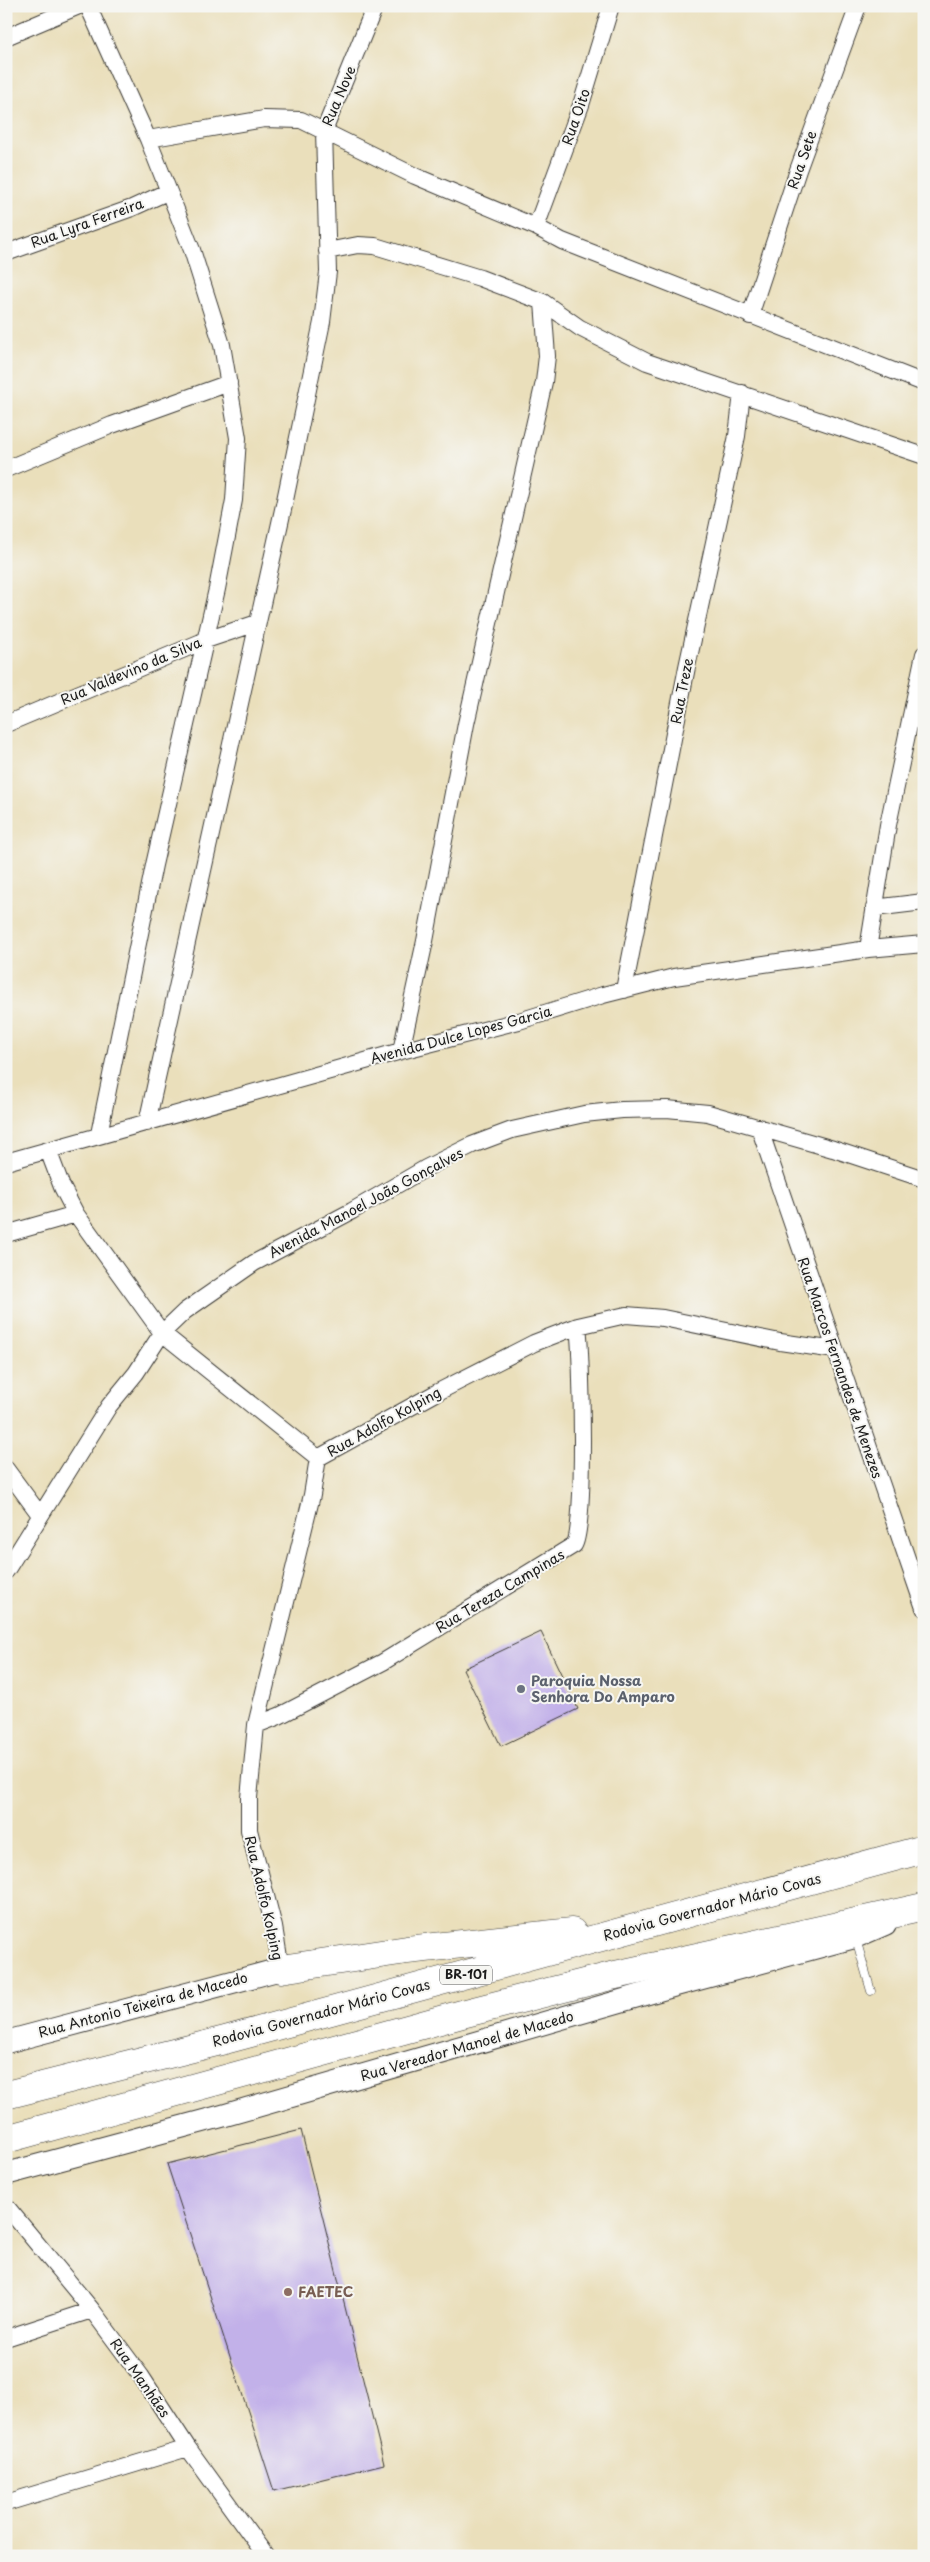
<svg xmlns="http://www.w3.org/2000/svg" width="930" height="2562" font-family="'Playpen Sans',sans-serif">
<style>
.building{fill:#c2b1e9}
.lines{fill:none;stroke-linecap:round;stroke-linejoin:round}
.lane-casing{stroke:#3b3934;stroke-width:9}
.street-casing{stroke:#3b3934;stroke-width:18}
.secondary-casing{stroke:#3b3934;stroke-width:24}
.highway-casing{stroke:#3b3934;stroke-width:29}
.lane{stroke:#fff;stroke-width:8}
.street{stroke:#fff;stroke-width:16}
.secondary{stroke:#fff;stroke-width:22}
.highway{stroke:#fff;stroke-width:28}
.worship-dot{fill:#6b7280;stroke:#f6f6f2;stroke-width:2}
.education-dot{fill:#8d6e63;stroke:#f6f6f2;stroke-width:2}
.labels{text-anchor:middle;stroke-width:4;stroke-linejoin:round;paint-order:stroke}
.shield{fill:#f6f6f2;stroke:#5d5d5c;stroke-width:1}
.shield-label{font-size:12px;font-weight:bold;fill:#1c1c1c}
.street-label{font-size:14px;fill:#1c1c1c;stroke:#f6f6f2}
.worship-label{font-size:14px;font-weight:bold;fill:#5b616d;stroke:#f6f6f2;text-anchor:start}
.education-label{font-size:14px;font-weight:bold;fill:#785e54;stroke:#f6f6f2;text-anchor:start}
</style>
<rect width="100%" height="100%" fill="#f6f6f2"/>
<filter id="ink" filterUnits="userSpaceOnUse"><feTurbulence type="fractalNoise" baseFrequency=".02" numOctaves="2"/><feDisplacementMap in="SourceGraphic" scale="10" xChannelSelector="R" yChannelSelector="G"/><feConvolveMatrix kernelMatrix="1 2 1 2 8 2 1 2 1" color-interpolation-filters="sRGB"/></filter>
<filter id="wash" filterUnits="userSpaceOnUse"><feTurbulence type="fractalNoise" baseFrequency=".0096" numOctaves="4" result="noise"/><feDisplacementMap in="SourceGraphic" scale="20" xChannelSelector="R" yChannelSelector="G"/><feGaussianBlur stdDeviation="1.12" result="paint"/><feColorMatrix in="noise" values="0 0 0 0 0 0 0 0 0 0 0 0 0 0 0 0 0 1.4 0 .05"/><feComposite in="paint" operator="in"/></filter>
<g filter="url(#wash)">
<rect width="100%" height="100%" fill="#eadfbb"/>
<g id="blocks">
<!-- building -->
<path class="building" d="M541 1632 578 1709 501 1746 463 1669Z
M301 2130 384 2464 274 2491 167 2164Z"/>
</g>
</g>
<g filter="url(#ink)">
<use href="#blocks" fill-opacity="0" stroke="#3b3934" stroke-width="1"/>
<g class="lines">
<defs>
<path id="lane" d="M856 1939 871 1991"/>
<path id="street" d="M88 6 148 139 192 250 222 345 238 438 234 500 217 589 154 865 99 1134
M6 37 79 6
M148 139 264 119 301 120 415 176 536 227 562 241 924 383
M536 227 581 105 611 6
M327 251 358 245 375 246 480 278 543 302 580 328 647 362 924 456
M6 253 132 208 167 192
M750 316 798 170 858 6
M6 469 112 425 229 383
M6 724 206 640 257 623
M874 908 924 902
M868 949 888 825 924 654
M624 990 687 667 737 436 742 393
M401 1051 425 941 466 724 544 382 547 356 543 302
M147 1123 284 505 322 322 328 272 324 131 375 6
M759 1127 924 1608
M48 1150 62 1187 76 1214 162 1333 318 1458
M6 1162 401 1051 519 1021 603 995 674 977 868 949 924 944
M6 1234 76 1214
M318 1458 436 1393 534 1343 578 1326 626 1315 663 1318 780 1342 835 1350
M6 1469 40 1515
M6 1571 109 1406 136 1373 162 1333 185 1311 254 1263 352 1211 426 1168 472 1145 512 1130 584 1114 622 1110 667 1109 708 1113 833 1149 924 1179
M256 1725 279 1716 383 1662 574 1545C586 1528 582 1356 578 1326
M281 1969 274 1927 249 1830V1798L256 1725 312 1495 318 1458
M6 2206 92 2310 141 2376 188 2448 266 2556
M6 2338 92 2310
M6 2503 188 2448"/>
<path id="secondary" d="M6 2042 281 1969
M6 2174 222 2116 676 1985 855 1937 885 1924"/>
<path id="highway" d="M281 1969 407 1950 572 1932
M6 2095 225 2040 924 1849
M6 2139 462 2014 611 1976 924 1907"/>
</defs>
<!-- lane casing -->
<use href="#lane" class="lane-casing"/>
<!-- street casing -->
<use href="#street" class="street-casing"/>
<!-- secondary casing -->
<use href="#secondary" class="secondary-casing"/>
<!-- highway casing -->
<use href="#highway" class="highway-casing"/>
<!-- lane -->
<use href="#lane" class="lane"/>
<!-- street -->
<use href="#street" class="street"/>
<!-- secondary -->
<use href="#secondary" class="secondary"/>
<!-- highway -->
<use href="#highway" class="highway"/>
</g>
</g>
<!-- markers -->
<circle class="worship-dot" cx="521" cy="1689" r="5"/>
<circle class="education-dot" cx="288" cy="2292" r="5"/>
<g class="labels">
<!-- shield labels -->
<rect class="shield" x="440" y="1965.5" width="52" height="19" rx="4"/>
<g class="shield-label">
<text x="466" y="1979">BR-101</text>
</g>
<!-- street labels -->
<g class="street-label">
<text transform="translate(339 96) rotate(-67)" y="5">Rua Nove</text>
<text transform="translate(576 117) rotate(-71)" y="5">Rua Oito</text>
<text transform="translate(802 160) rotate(-71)" y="5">Rua Sete</text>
<text transform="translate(87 223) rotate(-20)" y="5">Rua Lyra Ferreira</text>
<text transform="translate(131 671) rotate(-23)" y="5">Rua Valdevino da Silva</text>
<text transform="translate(682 691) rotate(-79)" y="5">Rua Treze</text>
<text transform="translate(461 1035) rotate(-15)" y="5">Avenida Dulce Lopes Garcia</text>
<text transform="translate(366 1203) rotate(-28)" y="5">Avenida Manoel João Gonçalves</text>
<text transform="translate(840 1368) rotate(71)" y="5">Rua Marcos Fernandes de Menezes</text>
<text transform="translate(384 1422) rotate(-29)" y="5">Rua Adolfo Kolping</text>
<text transform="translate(500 1591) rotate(-31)" y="5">Rua Tereza Campinas</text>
<text transform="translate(264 1898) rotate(77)" y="5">Rua Adolfo Kolping</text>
<text transform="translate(712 1907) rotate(-15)" y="5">Rodovia Governador Mário Covas</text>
<text transform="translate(143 2005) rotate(-15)" y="5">Rua Antonio Teixeira de Macedo</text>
<text transform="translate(321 2013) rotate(-15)" y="5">Rodovia Governador Mário Covas</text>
<text transform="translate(467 2046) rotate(-16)" y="5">Rua Vereador Manoel de Macedo</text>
<text transform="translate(140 2378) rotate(55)" y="5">Rua Manhães</text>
</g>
<!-- worship labels -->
<g class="worship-label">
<text x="531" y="1686">Paroquia Nossa<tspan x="531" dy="16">Senhora Do Amparo</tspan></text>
</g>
<!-- education labels -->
<g class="education-label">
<text x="298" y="2297">FAETEC</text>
</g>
</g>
<!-- margin -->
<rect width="930" height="2562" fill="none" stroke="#f6f6f2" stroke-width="25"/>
</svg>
